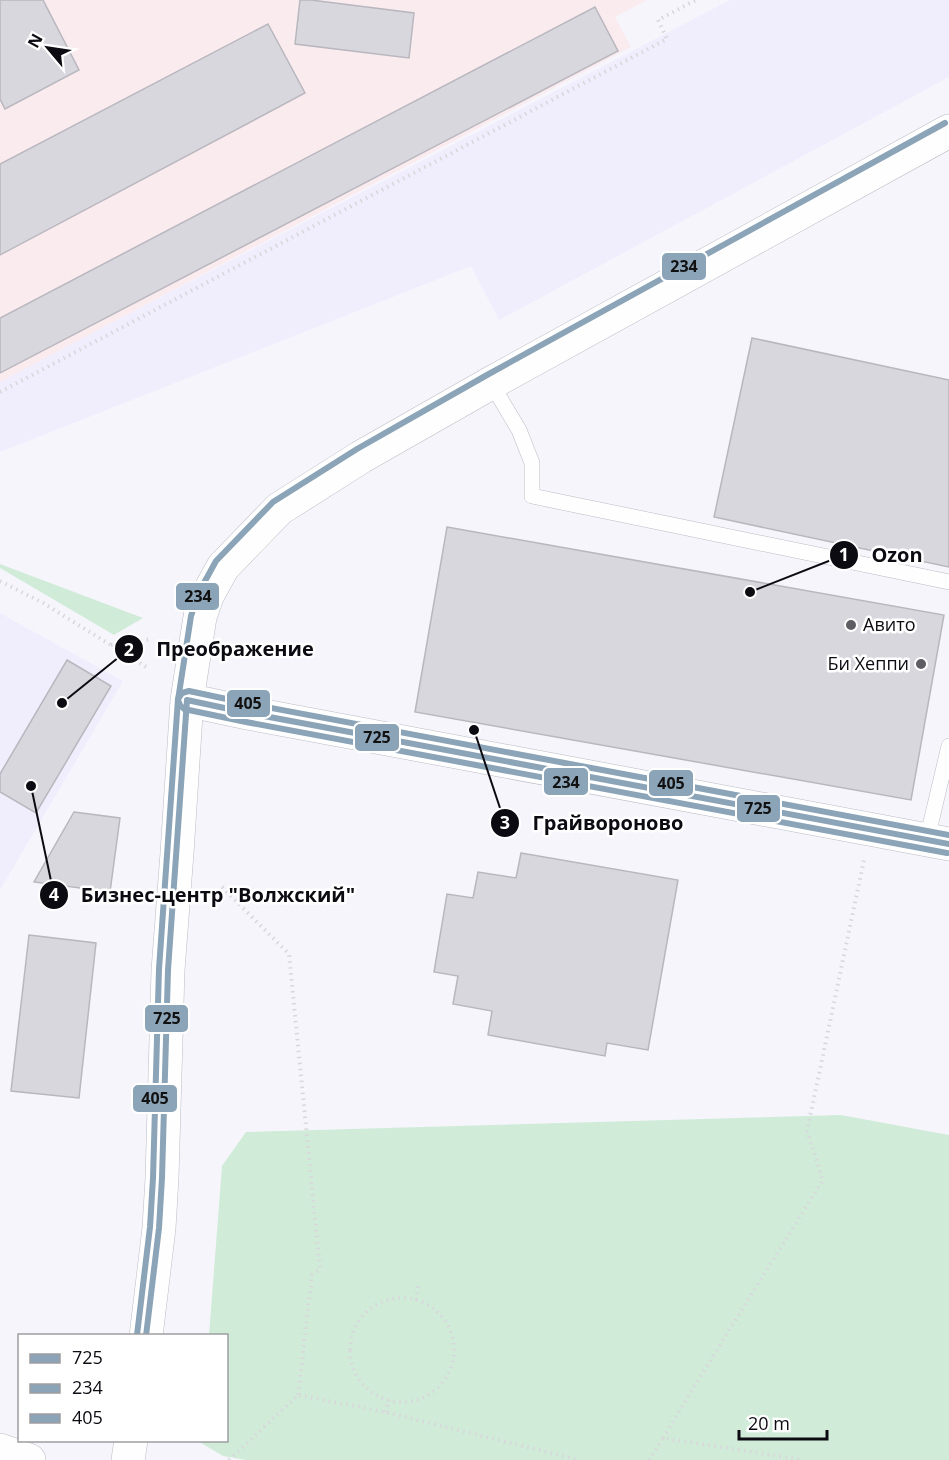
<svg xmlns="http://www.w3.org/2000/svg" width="949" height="1460" font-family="'Open Sans',sans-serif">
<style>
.built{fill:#f0edfd}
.industrial{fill:#faebef}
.green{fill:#d0ecd9}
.building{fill:#d9d7de;stroke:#b9b7be;stroke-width:1.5}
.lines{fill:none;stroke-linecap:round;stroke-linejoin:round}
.service-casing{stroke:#bdbbc3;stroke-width:16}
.tertiary-casing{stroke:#bdbbc3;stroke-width:34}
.secondary-casing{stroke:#bdbbc3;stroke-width:34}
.path{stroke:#d8d7da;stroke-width:4;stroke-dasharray:1.5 4.5;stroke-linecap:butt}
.service{stroke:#fefeff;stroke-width:15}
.tertiary{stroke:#fefeff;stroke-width:33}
.secondary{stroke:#fefeff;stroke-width:33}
.bus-1-casing{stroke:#fff;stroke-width:10}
.bus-2-casing{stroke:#fff;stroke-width:10}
.bus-3-casing{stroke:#fff;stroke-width:10}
.bus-1{stroke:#8ca4b8;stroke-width:6}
.bus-2{stroke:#8ca4b8;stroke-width:6}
.bus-3{stroke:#8ca4b8;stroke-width:6}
.poi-dot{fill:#5f5d64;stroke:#fff;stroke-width:2}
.labels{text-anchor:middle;stroke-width:5;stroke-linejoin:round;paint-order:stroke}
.poi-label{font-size:18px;fill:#0d0b12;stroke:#fff;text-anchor:start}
.leader{fill:none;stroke:#0d0b12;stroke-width:2}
.callout-dot{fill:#0d0b12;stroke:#fff;stroke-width:2}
.mark-label{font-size:18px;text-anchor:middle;font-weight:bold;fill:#fff}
.callout-label{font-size:20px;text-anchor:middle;font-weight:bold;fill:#0d0b12;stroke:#fff;stroke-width:5;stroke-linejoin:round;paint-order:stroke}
.line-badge{stroke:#fff;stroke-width:2}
.pale-badge-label{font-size:16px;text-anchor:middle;font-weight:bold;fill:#111}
</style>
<rect width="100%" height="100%" fill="#f6f5fc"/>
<!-- built -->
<path class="built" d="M730 0H949V77L499 320 471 266 0 452V381Z
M0 613 123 681 0 890Z"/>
<!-- industrial -->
<path class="industrial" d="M0 0H647L615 17 631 47 0 382Z"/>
<!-- green -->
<path class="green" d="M0 564 143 618 114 635 0 568Z
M841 1115 949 1135V1460H246L223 1456 201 1443V1441L226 1440V1336L209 1335 222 1166 246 1132Z"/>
<!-- building -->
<path class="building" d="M0 0H43L79 70 5 109 0 99Z
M300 0H311L414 13 409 58 295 44Z
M595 7 618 51 0 373V318Z
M268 24 305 93 0 255V164Z
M752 338 949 380V567L714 517Z
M447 527 944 615 911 800 415 712Z
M67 660 111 686 36 813 0 792V774Z
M74 812 120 818 110 892 34 882Z
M521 853 678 880 648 1050 607 1043 605 1056 488 1035 492 1011 453 1004 458 976 434 972 447 894 473 898 478 872 516 878Z
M29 935 96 943 79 1098 11 1091Z"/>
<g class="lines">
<defs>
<path id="service" d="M491 383 519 430 532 463V496L949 582
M927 839 949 746"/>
<path id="tertiary" d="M187 700 248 713 949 844
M146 1336 159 1228 162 1178 168 970 177 853 187 700 200 617 207 596 223 567 279 509 361 457 491 383 949 131
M128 1460 131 1440"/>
<path id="secondary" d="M0 1450 29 1460"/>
</defs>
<!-- service casing -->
<use href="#service" class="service-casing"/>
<!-- tertiary casing -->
<use href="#tertiary" class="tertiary-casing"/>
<!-- secondary casing -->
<use href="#secondary" class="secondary-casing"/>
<!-- path -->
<path class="path" d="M0 392 667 39 658 20 696 0
M0 581 43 603 148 668
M111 645 152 639
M222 887 289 954 320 1269 312 1275 298 1395
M350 1350a52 52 0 1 1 104 0a52 52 0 1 1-104 0Z
M416 1300 418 1286
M385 1412 389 1400
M663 1438 726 1335 823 1180 807 1131 864 860
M229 1460 298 1395 385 1412 579 1460
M649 1460 663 1438 803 1460"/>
<!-- service -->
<use href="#service" class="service"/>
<!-- tertiary -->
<use href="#tertiary" class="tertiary"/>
<!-- secondary -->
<use href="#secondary" class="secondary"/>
<defs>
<path id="bus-1" d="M187 700 248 713 949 844
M146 1336 159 1228 162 1178 168 970 187 700"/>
<path id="bus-2" d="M945 123 487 375 357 449 273 502 216 561 199 592 191 616 178 700 180 705 184 709 246 722 947 853"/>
<path id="bus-3" d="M137 1335 150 1227 153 1178 159 969 178 699 182 693 189 691 250 704 949 835"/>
</defs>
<!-- bus-1 casing -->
<use href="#bus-1" class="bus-1-casing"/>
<!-- bus-2 casing -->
<use href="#bus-2" class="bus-2-casing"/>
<!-- bus-3 casing -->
<use href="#bus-3" class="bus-3-casing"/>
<!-- bus-1 -->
<use href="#bus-1" class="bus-1"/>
<!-- bus-2 -->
<use href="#bus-2" class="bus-2"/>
<!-- bus-3 -->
<use href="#bus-3" class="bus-3"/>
</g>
<!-- markers -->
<g class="poi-dot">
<circle cx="851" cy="625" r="6"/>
<circle cx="921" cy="664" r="6"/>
</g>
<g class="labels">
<!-- poi labels -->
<g class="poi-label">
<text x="863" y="631">Авито</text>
<text x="909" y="670" text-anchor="end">Би Хеппи</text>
</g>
</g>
<!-- callouts -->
<path class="leader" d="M750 592L844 555M62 703L129 649M474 730L505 823M31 786L54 895"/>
<g class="callout-dot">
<circle cx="750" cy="592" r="6"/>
<circle cx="62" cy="703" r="6"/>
<circle cx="474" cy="730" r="6"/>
<circle cx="31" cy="786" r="6"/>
<circle cx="844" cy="555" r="15"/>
<circle cx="129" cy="649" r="15"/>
<circle cx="505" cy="823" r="15"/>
<circle cx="54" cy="895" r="15"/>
</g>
<g class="mark-label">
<text x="844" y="561">1</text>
<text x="129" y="656">2</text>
<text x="505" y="829">3</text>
<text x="54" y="901">4</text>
</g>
<g class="callout-label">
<text x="897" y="562">Ozon</text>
<text x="235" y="656">Преображение</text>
<text x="608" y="830">Грайвороново</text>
<text x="218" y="902">Бизнес-центр "Волжский"</text>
</g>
<g class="line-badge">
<rect x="661" y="252" width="46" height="29" rx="6" fill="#8ca4b8"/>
<rect x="175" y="582" width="45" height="29" rx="6" fill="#8ca4b8"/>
<rect x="226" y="689" width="45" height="29" rx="6" fill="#8ca4b8"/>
<rect x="354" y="723" width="46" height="29" rx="6" fill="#8ca4b8"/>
<rect x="543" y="767" width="46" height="29" rx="6" fill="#8ca4b8"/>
<rect x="648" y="769" width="46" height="28" rx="6" fill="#8ca4b8"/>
<rect x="736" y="794" width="45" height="29" rx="6" fill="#8ca4b8"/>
<rect x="144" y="1004" width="45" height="29" rx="6" fill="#8ca4b8"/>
<rect x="132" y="1084" width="46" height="29" rx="6" fill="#8ca4b8"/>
</g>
<g class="pale-badge-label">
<text x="684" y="272">234</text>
<text x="198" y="602">234</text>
<text x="248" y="709">405</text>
<text x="377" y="743">725</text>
<text x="566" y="788">234</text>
<text x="671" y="789">405</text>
<text x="758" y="814">725</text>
<text x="167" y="1024">725</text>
<text x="155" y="1104">405</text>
</g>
<!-- legend -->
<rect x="18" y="1334" width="210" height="108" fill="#ffffff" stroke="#9e9da0" stroke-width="1.5"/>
<rect x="30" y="1354" width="30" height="9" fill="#8ca4b8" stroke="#9e9da0" stroke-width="1.5"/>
<text x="72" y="1364" font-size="18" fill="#0d0b12">725</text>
<rect x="30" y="1384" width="30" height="9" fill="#8ca4b8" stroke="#9e9da0" stroke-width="1.5"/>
<text x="72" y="1394" font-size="18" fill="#0d0b12">234</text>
<rect x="30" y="1414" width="30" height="9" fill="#8ca4b8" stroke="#9e9da0" stroke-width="1.5"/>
<text x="72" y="1424" font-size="18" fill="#0d0b12">405</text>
<!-- north arrow -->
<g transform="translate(48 48) rotate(299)" stroke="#ffffff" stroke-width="4.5" paint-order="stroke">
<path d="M0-4.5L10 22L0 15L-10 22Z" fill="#0d0b12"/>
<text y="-9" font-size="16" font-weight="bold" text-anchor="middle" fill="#0d0b12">N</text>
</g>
<!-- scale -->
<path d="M739 1430v9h88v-9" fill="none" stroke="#0d0b12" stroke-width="3"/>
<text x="748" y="1430" font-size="18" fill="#0d0b12" stroke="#ffffff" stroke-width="4.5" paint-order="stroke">20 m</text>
</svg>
